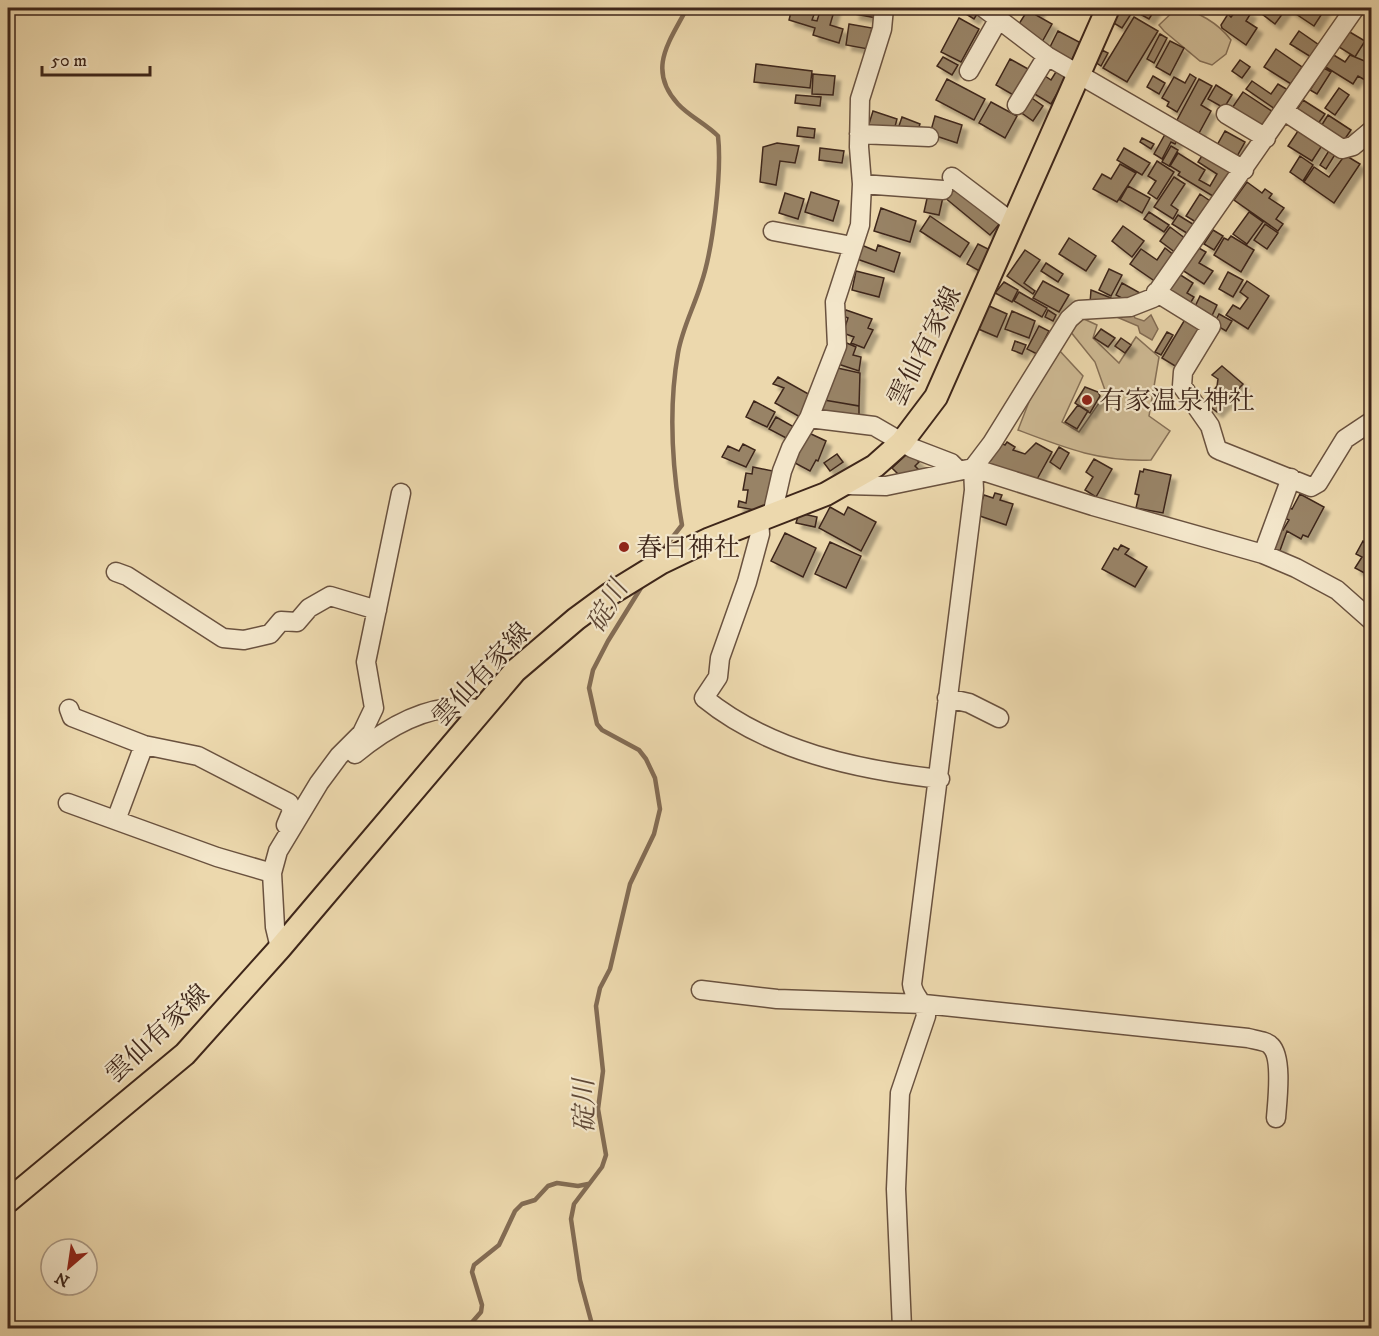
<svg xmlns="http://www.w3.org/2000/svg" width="1379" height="1336" font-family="'IM FELL DW Pica','Noto Serif JP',serif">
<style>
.green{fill:#ceba94;stroke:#867057;stroke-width:1.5}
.water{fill:#b19b7b;stroke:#836c54;stroke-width:1.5}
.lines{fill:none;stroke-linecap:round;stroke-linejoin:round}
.stream{stroke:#836c54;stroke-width:4.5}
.building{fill:#988366;stroke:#3e261a;stroke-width:1.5;filter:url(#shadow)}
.minor-casing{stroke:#6a523f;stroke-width:21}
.major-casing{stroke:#3e261a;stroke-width:26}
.minor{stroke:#f3e6ca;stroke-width:18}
.major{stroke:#ecd8ad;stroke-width:22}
.poi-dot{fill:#8f2418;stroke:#f3e6ca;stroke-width:2}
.labels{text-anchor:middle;stroke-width:4.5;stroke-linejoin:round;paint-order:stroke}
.street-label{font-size:26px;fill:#3e261a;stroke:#f3e6ca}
.poi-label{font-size:26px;fill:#3e261a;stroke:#f3e6ca;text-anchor:start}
.water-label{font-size:27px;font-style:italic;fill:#604937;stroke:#f3e6ca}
</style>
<defs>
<filter id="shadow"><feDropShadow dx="5.5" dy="5.5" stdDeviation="1.5" flood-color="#0004"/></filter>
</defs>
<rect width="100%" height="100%" fill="#ecd8ad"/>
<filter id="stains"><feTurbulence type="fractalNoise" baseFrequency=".00333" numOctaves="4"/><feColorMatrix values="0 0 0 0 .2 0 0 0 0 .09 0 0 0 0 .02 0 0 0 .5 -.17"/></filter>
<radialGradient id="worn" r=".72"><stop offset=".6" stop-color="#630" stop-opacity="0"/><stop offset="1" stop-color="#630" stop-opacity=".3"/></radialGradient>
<!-- green -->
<path class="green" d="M1177 8C1197 10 1219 24 1231 40L1226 54 1212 65 1200 61 1164 31 1159 25Z
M1084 319 1097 325 1093 338 1119 363 1136 337 1159 357 1149 416 1170 431 1151 460C1100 462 1065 448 1018 430L1039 376 1058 349 1083 376 1062 422 1079 432 1106 393 1095 362 1070 331Z"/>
<!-- water -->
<path class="water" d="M1132 313 1135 318 1144 321 1151 315 1158 329 1152 340 1140 333 1138 326 1112 315Z"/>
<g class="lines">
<!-- stream -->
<path class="stream" d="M661 552 682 525C672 468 668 410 678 353 682 329 694 307 701 284 713 250 722 171 718 136 706 124 689 116 678 104 646 69 670 41 687 8
M467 1328 481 1312 482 1305 472 1272 474 1265 499 1245 515 1211 522 1204 535 1200 548 1186 557 1183 578 1186 588 1184
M593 1328 580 1280 571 1219 574 1204 602 1167 606 1155 598 1109 603 1071 596 1006 600 988 610 969 630 884 654 834 660 809 655 778 646 759 639 750 602 730 597 724 589 688 593 670 608 641 644 583"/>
</g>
<!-- building -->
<path class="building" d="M792 8 815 12 812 20 817 21 821 8H835L830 25 843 29 839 43 813 35 815 28 789 20Z
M855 8H878L877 18 854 14Z
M971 8 979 11 974 19 966 14Z
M1029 8 1040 9 1036 15 1052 24 1042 42 1017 27Z
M1121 8 1131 14 1122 28 1112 22Z
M1129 8H1156L1149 19Z
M1238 8H1243L1251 13 1246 21 1257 28 1246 45 1222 28 1221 25 1228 14 1231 17Z
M1266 8H1284L1286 9 1275 24 1262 14Z
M1287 8H1323L1325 9 1314 26Z
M1134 17 1158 31 1127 82 1103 68Z
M959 18 979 29 961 62 941 52Z
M849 24 872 28 868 49 846 45Z
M1058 31 1081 43 1071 61 1049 49Z
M1299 31 1319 45 1311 57 1290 44Z
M1348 31 1365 41 1355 57 1339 47Z
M1160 34 1167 38 1154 63 1147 59Z
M1170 41 1184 48 1170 75 1156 67Z
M1276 49 1302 67 1291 84 1264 67Z
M1102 50 1108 53 1101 66 1095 62Z
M1332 54 1345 62 1350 55 1372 64V84L1358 76 1353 84 1324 66Z
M943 57 958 65 952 75 937 66Z
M1010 59 1030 70 1015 96 996 85Z
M1240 60 1250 67 1242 78 1232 71Z
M756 64 812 71 810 88 754 82Z
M1059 67 1069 73 1051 104 1028 90 1039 72 1051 80Z
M1324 68 1331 72 1317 94 1310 90Z
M813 74 835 76 833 95 812 94Z
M1190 74 1196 78 1177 112 1167 106 1169 102 1162 98 1174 77 1185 83Z
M1153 76 1165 83 1159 94 1147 87Z
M947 79 985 99 974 120 936 100Z
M1199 79 1212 86 1201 105 1211 111 1198 135 1176 122Z
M1252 81 1271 94 1278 84 1288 90 1275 109 1246 89Z
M1216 85 1232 95 1224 108 1208 99Z
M1339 88 1349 95 1335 115 1325 108Z
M1243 92 1273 112 1260 131 1230 111Z
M1026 94 1043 106 1033 121 1016 109Z
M796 95 821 97 820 106 795 103Z
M1303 100 1325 114 1315 128 1294 114Z
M991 102 1017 116 1005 138 979 123Z
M873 111 897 119 893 134 868 127Z
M1328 115 1351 130 1340 146 1318 131Z
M935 116 962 125 957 143 930 134Z
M902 117 920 124 916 136 898 129Z
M798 127 815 129 814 138 797 136Z
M1300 128 1323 144 1312 161 1288 146Z
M1168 129 1180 136 1175 144 1171 142 1162 159 1154 154Z
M1225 131 1245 142 1236 158 1216 147Z
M1142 138 1154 144 1151 149 1140 142Z
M777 143 799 146 795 163 780 161 776 185 760 182 763 147Z
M1171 146 1178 150 1169 166 1162 162Z
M820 148 844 151 842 163 819 160Z
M1124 148 1150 163 1142 175 1117 160Z
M1330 149 1336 153 1326 169 1320 165Z
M1205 151 1234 168 1216 198 1178 175 1180 172 1170 166 1178 153 1205 170 1199 180 1210 186 1217 174 1198 162Z
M1345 155 1360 164 1334 203 1304 182 1314 167 1329 177Z
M1300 156 1313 165 1303 181 1290 172Z
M1157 161 1174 172 1157 199 1148 193 1156 181 1148 176Z
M1120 164 1136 173 1117 202 1093 189 1102 174 1111 179Z
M1174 177 1185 184 1171 205 1178 210 1173 219 1154 207Z
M1247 182 1262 193 1265 189 1272 194 1269 198 1284 208 1276 219 1283 224 1278 231 1234 200Z
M956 184 1001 222 990 235 944 197Z
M1128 186 1150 198 1142 213 1120 200Z
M811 192 839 201 833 221 805 212Z
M785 193 804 199 798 219 779 213Z
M928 194 943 197 939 215 924 212Z
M1200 194 1213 203 1199 224 1186 216Z
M881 208 916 221 910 242 874 231Z
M1149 212 1169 225 1164 232 1144 219Z
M1249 212 1263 222 1247 244 1233 234Z
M1178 215 1196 226 1190 235 1172 224Z
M930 216 969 243 960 257 920 231Z
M1265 224 1278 233 1267 249 1254 240Z
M1123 226 1144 241 1132 257 1112 241Z
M1170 227 1186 239 1176 253 1160 241Z
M1213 230 1223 236 1214 250 1204 244Z
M1231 236 1254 250 1241 272 1214 255 1224 238 1228 240Z
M1069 238 1096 256 1086 271 1059 254Z
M859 244 876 251 878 245 900 253 894 272 854 258Z
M978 244 994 252 983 273 967 264Z
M1197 247 1206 252 1199 263 1213 271 1204 284 1182 270Z
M1165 248 1175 256 1156 282 1130 264 1141 249 1157 260Z
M1025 250 1040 260 1024 283 1035 291 1033 294 1007 276Z
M1046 263 1063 274 1058 282 1041 271Z
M1109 269 1122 275 1111 296 1099 290Z
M856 271 884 278 879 297 852 290Z
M1228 272 1243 280 1233 297 1219 289Z
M1179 274 1193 283 1187 293 1194 297 1188 307 1167 295Z
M1043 281 1069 295 1059 312 1033 298Z
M1247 281 1269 296 1248 329 1226 315 1233 305 1240 309 1248 298 1240 292Z
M1004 282 1018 290 1012 302 995 293Z
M1122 283 1140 293 1133 304 1116 295Z
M1091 290 1111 298 1109 306 1090 303Z
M1019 292 1047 308 1042 317 1014 301Z
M1200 296 1217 305 1210 320 1193 311Z
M987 305 1007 314 997 337 976 328Z
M846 310 872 319 868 328 873 330 864 348 851 343 854 337 843 333 848 318 843 316Z
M1048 310 1056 315 1053 321 1045 317Z
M1012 311 1035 321 1029 338 1005 329Z
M1219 314 1232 321 1226 331 1214 324Z
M1187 316 1205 327 1180 369 1162 358Z
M1039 326 1049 331 1037 354 1027 349Z
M1101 329 1115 338 1108 347 1094 338Z
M1167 332 1173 335 1161 355 1155 352Z
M1121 338 1131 345 1125 353 1115 346Z
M842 341 856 347 853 355 861 357 859 371 835 363Z
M1015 341 1026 345 1022 354 1012 350Z
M1222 366 1243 384 1217 412 1204 402 1217 386 1218 379 1212 375Z
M833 367 860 373 859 406 824 400Z
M778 377 812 396 800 417 775 403 784 388 773 384Z
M1085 387 1098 392 1100 396 1090 413 1075 403Z
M824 400 859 406V424L819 416Z
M754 401 775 412 767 427 746 417Z
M1078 405 1088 411 1077 429 1065 422Z
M776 417 794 427 788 439 769 429Z
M809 433 826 441 818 461 816 460 810 471 793 462Z
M1007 442 1015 447 1013 450 1025 454 1036 443 1052 452 1036 481 1025 475 1023 477 1010 470 1009 472 985 464 988 459 991 460 1001 443 1005 445Z
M743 444 755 450 746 467 722 457 728 446 739 451Z
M1059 447 1069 453 1060 469 1050 462Z
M909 452 919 462 915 466 918 469 911 476 901 477 892 468Z
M837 454 843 462 830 471 824 463Z
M1094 459 1112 469 1096 497 1085 490 1093 477 1086 472Z
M753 467 773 471 766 512 738 507 739 501 746 503 748 490H743L746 473 752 474Z
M1144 469 1171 475 1163 513 1136 508 1139 495 1135 494 1140 471 1143 472Z
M995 493 1002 495 1000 500 1013 504 1006 525 977 515 984 495 993 498Z
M1300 494 1324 507 1308 537 1303 535 1301 539 1287 531 1278 556 1268 552 1277 527 1283 530 1289 520 1283 517 1288 507 1292 509Z
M830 507 844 515 848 507 876 522 861 551 819 528Z
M799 513 817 517 815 527 796 523Z
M785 533 816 548 803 577 771 561Z
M1363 541 1372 546V577L1355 568 1362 557 1356 554Z
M830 542 861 556 846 588 815 574Z
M1121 545 1129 549 1125 554 1147 567 1135 587 1102 569 1114 548 1118 550Z"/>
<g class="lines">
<defs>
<path id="minor" d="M984 8 1047 56 1244 170
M969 71 998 20
M1017 105 1047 56
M1284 111 1342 149 1353 146 1372 130
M1226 114 1266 138
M859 134 929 137
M952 177 1014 224
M862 184 943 190
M773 231 852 246
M1156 292 1211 326 1183 372 1182 386 1210 426 1217 449 1221 451 1311 487 1318 483 1345 439 1372 421
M809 418 874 426 912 448 951 463 959 471
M846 485 886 486 973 468 1093 506 1263 554 1296 568 1337 590 1372 621
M772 515 782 471 791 448 809 418 837 346 835 302 860 225 862 184 859 147 860 99 882 29 884 8
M759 519 760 534 747 582 720 658 718 677 704 698C769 751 858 770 940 779
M1263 554 1291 478
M116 572 127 576 223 638 244 640 270 634 281 621 297 622 309 608 330 596 377 610
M947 698 969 703 999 718
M69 709 72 717 144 745 198 756 289 803 292 811 286 825
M355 754C390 725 435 699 482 710
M68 803 217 857 272 873
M116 820 144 745
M280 948 275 927 272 873 278 851 319 783 339 756 362 733 374 708 366 662 401 493
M701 990 777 999 924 1004 1248 1038C1255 1040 1267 1041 1271 1046 1283 1058 1277 1103 1276 1118
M902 1328 896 1189 900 1093 926 1016C925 1002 913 997 912 984L974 490 973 468 992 443 1069 319 1079 310 1130 307 1153 298 1355 8"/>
<path id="major" d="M8 1201 185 1054 280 948 515 671 576 619 610 594 662 562 710 539 826 494 875 466 902 442 936 397 1108 8"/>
</defs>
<!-- minor casing -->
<use href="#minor" class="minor-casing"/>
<!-- major casing -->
<use href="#major" class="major-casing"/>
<!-- minor -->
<use href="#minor" class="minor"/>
<!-- major -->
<use href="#major" class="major"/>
</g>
<!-- markers -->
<g class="poi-dot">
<circle cx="1087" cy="400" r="6"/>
<circle cx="624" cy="547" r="6"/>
</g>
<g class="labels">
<!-- street labels -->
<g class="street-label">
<text transform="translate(924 346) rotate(-63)" y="9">雲仙有家線</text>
<text transform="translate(481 674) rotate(-47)" y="9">雲仙有家線</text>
<text transform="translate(157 1033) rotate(-43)" y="9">雲仙有家線</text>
</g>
<!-- poi labels -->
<g class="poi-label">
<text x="1099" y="409">有家温泉神社</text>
<text x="636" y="556">春日神社</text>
</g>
<!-- water labels -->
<g class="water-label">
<text transform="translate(607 606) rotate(-60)" y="9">碇川</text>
<text transform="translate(584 1106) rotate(-91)" y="9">碇川</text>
</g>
</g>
<!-- margin -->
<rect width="1379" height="1336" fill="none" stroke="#ecd8ad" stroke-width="30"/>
<rect x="9" y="9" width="1361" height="1318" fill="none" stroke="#3e261a" stroke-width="3"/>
<rect x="15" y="15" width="1349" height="1306" fill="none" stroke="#3e261a" stroke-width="1.5"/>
<!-- north arrow -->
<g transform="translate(69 1267) rotate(209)"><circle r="28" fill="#f3e6ca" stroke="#ab9984" stroke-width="1.5"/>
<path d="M0-4.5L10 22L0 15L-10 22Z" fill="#8f2418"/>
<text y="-9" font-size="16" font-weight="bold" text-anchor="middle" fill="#3e261a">N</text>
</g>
<!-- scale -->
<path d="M42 66v9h108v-9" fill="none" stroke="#3e261a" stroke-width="3"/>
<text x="51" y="66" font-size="18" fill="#3e261a" stroke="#f3e6ca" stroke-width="4.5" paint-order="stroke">50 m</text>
<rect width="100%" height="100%" filter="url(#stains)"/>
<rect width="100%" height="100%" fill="url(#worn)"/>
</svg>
